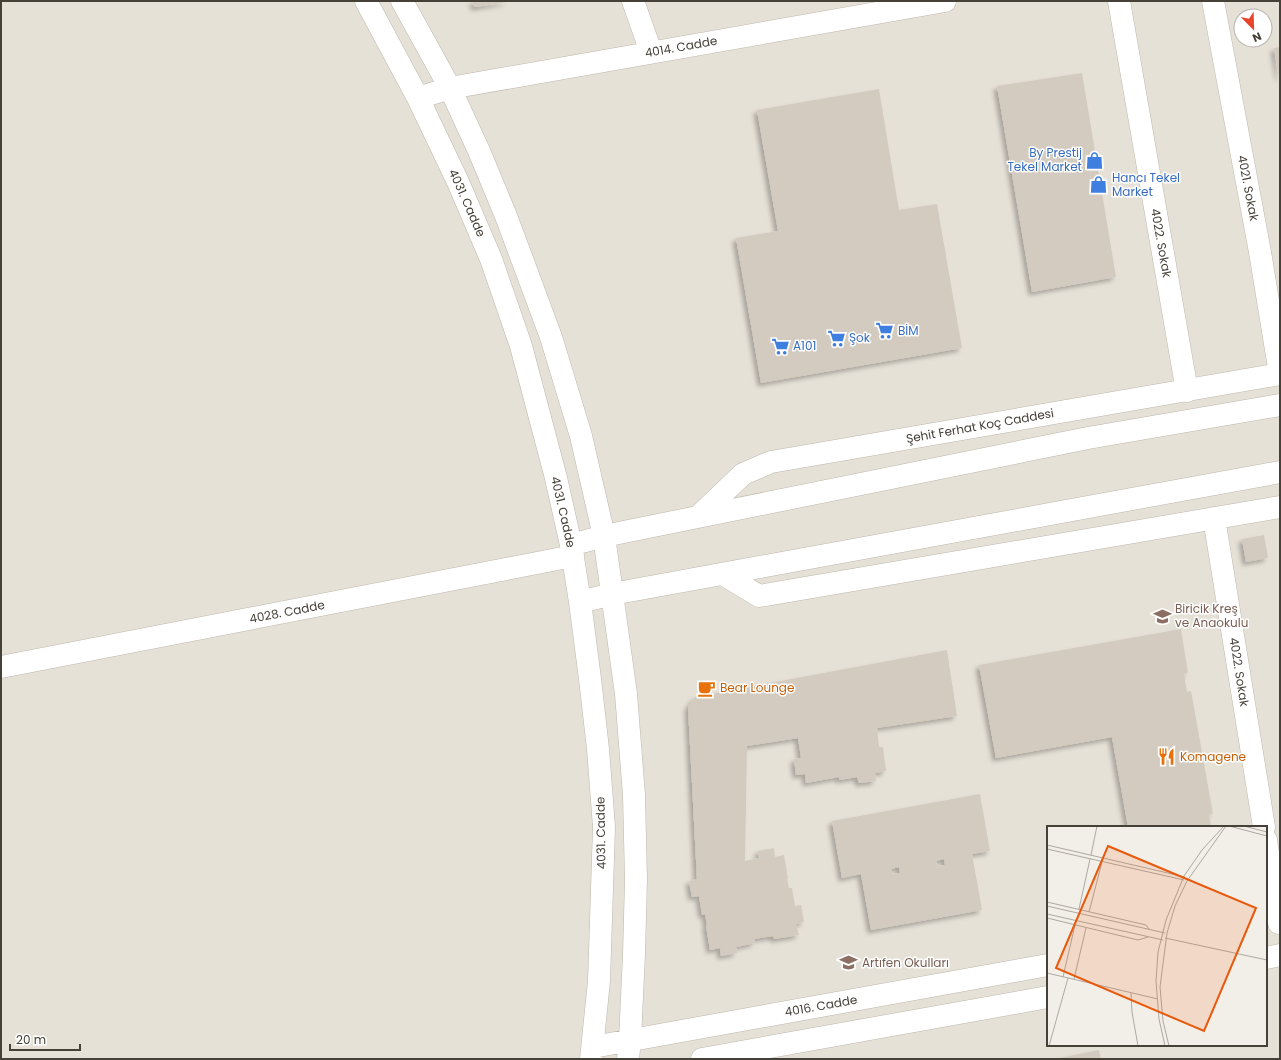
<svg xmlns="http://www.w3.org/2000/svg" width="1281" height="1060" font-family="Poppins,sans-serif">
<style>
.residential{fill:#e6e1d7;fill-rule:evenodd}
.building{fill:#d3cbbf;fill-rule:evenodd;filter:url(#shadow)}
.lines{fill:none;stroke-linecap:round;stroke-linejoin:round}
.minor-casing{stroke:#bdb7ac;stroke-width:23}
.minor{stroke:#fff;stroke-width:22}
.labels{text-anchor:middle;stroke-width:3;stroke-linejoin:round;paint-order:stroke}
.street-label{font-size:12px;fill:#454038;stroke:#fff}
.shop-label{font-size:12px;fill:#366cbe;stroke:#fff;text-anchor:start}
.education-label{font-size:12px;fill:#785e54;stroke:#fff;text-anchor:start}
.food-label{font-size:12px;fill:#c56008;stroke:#fff;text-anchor:start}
.inset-road{fill:none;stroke:#ada9a2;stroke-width:1}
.view{fill:#e8590c;fill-opacity:0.15;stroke:#e8590c;stroke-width:2}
.inset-edge{fill:none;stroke:#454038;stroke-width:2}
</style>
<defs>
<filter id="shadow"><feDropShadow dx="-3.5" dy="3.5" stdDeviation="2" flood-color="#0004"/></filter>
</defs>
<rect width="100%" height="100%" fill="#f2efe8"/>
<!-- residential -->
<path class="residential" d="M1 1H1280V1059H1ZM1241 16H1265V40H1241ZM1048 827H1266V1045H1048Z"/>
<!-- building -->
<path class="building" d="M472 1H507V2L475 7Z
M1280 47V78H1279L1274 48Z
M1082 73 1116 277 1032 292 997 86Z
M879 89 899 210 937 204 962 348 761 383 736 238 778 231 757 110Z
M1264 535 1268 558 1246 562 1242 539Z
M1181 629 1188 673 1184 674 1187 692 1191 691 1213 814 1209 815 1211 827H1128L1112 737 996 758 979 665Z
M947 650 957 716 877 728 879 747H883L886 771 875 773 876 781 859 783 857 777 839 780V777L806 783 805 774 796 775 794 759 801 758 798 738 747 746 745 861 759 858 758 851 774 848 775 857 784 855 788 879H787L789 888H792L795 906 801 905 804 922 796 924 799 935 774 939 773 936 754 939 755 943 736 947 737 953 721 956 720 948 710 950 706 926 707 925 705 914 702 915 699 896 692 897 689 881 697 879 688 707 695 697Z
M980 794 990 851 972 854 982 910 871 930 861 874 842 878 832 821ZM944 859 945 865 938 866 936 861ZM899 867 900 873 892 874 891 869Z
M1099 1050 1101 1059H1060V1058Z"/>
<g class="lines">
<defs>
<path id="minor" d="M366 1 418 98 458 182 491 259 521 346 556 478 571 545 580 602 590 679 598 749 604 827 599 981 591 1059
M402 1 450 88 479 151 506 216 551 337 581 436 604 536 626 694 634 795 636 880 634 954 630 1040 628 1059
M633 1 651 52
M1119 1 1187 391
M1213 1 1260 252 1280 374
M418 98 450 88 945 1
M698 517 743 474 771 462 1280 374
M1214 518 1264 827
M571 545 604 536 1088 438 1280 405
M723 574 759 596 1280 507
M580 602 612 594 1280 472
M1 667 573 556
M1266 840 1279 923
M1266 958 1280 955
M593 1047 1048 965
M702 1059 1048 997"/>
</defs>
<!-- minor casing -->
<use href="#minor" class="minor-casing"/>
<!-- minor -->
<use href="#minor" class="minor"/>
</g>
<!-- icons -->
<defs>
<symbol id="shop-bare" viewBox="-9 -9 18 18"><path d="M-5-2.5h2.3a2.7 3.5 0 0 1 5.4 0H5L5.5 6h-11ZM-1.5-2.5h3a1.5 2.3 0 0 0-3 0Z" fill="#3f7fe0" stroke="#fff" stroke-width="2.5" paint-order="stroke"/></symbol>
<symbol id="supermarket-bare" viewBox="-9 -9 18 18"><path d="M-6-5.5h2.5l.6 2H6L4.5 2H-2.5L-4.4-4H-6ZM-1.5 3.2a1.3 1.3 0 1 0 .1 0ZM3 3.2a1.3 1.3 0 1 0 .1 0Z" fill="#3f7fe0" stroke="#fff" stroke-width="2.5" paint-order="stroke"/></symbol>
<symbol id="school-bare" viewBox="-9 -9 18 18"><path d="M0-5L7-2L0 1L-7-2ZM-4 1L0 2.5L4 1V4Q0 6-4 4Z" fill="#8d6e63" stroke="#fff" stroke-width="2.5" paint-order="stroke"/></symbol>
<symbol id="cafe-bare" viewBox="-9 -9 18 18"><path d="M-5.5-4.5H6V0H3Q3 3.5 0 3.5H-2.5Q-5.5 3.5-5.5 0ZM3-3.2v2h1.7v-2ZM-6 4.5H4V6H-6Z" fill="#e8710a" stroke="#fff" stroke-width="2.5" paint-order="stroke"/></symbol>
<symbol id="restaurant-bare" viewBox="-9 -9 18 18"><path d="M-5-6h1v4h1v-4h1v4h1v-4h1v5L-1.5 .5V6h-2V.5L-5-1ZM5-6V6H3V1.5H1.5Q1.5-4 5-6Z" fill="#e8710a" stroke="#fff" stroke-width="2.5" paint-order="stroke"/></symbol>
</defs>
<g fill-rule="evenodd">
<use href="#shop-bare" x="1082" y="148" width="25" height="25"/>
<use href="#shop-bare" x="1086" y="172" width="25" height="25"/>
<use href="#supermarket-bare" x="872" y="318" width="25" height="25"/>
<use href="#supermarket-bare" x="824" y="326" width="25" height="25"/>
<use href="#supermarket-bare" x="768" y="334" width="25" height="25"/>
<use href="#school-bare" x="1150" y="604" width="25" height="25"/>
<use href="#cafe-bare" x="694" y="676" width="25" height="25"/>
<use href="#restaurant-bare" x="1154" y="744" width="25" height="25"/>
<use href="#school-bare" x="836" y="950" width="25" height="25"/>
</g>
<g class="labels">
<!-- street labels -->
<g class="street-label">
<text transform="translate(681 47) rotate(-10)" y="4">4014. Cadde</text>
<text transform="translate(1248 188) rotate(79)" y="4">4021. Sokak</text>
<text transform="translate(467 203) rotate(66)" y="4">4031. Cadde</text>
<text transform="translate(1161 243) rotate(80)" y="4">4022. Sokak</text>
<text transform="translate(980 426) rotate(-10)" y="4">Şehit Ferhat Koç Caddesi</text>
<text transform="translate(563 512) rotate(77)" y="4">4031. Cadde</text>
<text transform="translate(287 612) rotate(-11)" y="4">4028. Cadde</text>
<text transform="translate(1239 672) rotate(81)" y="4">4022. Sokak</text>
<text transform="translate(601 833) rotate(-91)" y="4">4031. Cadde</text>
<text transform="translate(821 1006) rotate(-10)" y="4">4016. Cadde</text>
</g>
<!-- shop labels -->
<g class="shop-label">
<text x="1082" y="157" text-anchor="end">By Prestij<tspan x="1082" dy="14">Tekel Market</tspan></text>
<text x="1112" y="182">Hancı Tekel<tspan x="1112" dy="14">Market</tspan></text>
<text x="898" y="335">BİM</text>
<text x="849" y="342">Şok</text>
<text x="793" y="350">A101</text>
</g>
<!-- education labels -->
<g class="education-label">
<text x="1175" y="613">Biricik Kreş<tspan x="1175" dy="14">ve Anaokulu</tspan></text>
<text x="862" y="967">Artıfen Okulları</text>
</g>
<!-- food labels -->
<g class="food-label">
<text x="720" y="692">Bear Lounge</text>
<text x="1180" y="761">Komagene</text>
</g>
</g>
<!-- overview -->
<g transform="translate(1047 826)">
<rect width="220" height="220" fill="#f2efe8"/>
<path class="inset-road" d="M182 0 220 10M197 0 220 6M0 19 138 51M0 23 137 54M44 29 50 0M0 76 99 99 102 103M0 80 118 107M32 83 43 33M42 86 55 36M0 88 116 114M0 92 91 114 101 111M118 112 220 134M0 147 111 173M16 151 28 99M27 153 39 102M84 167 85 186 91 220M2 220 21 152M118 220 112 193 109 155 111 126 119 94 137 50 155 24 177 0M122 220 116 195 113 161 120 107 128 80 140 55 179 0"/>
<path class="view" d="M61 20 209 82 157 205 9 142Z"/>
<rect width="220" height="220" class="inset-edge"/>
</g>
<!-- border -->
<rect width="1281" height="1060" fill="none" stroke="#454038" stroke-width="4"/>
<!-- north arrow -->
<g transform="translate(1253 28) rotate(157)"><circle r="19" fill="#ffffff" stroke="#b5b3af"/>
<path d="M0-3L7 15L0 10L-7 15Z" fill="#e6452c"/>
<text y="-6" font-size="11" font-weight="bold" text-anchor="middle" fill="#454038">N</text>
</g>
<!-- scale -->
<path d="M10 1044v6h70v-6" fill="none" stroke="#454038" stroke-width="2"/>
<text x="16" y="1044" font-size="12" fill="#454038" stroke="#ffffff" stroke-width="3" paint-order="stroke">20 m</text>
</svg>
